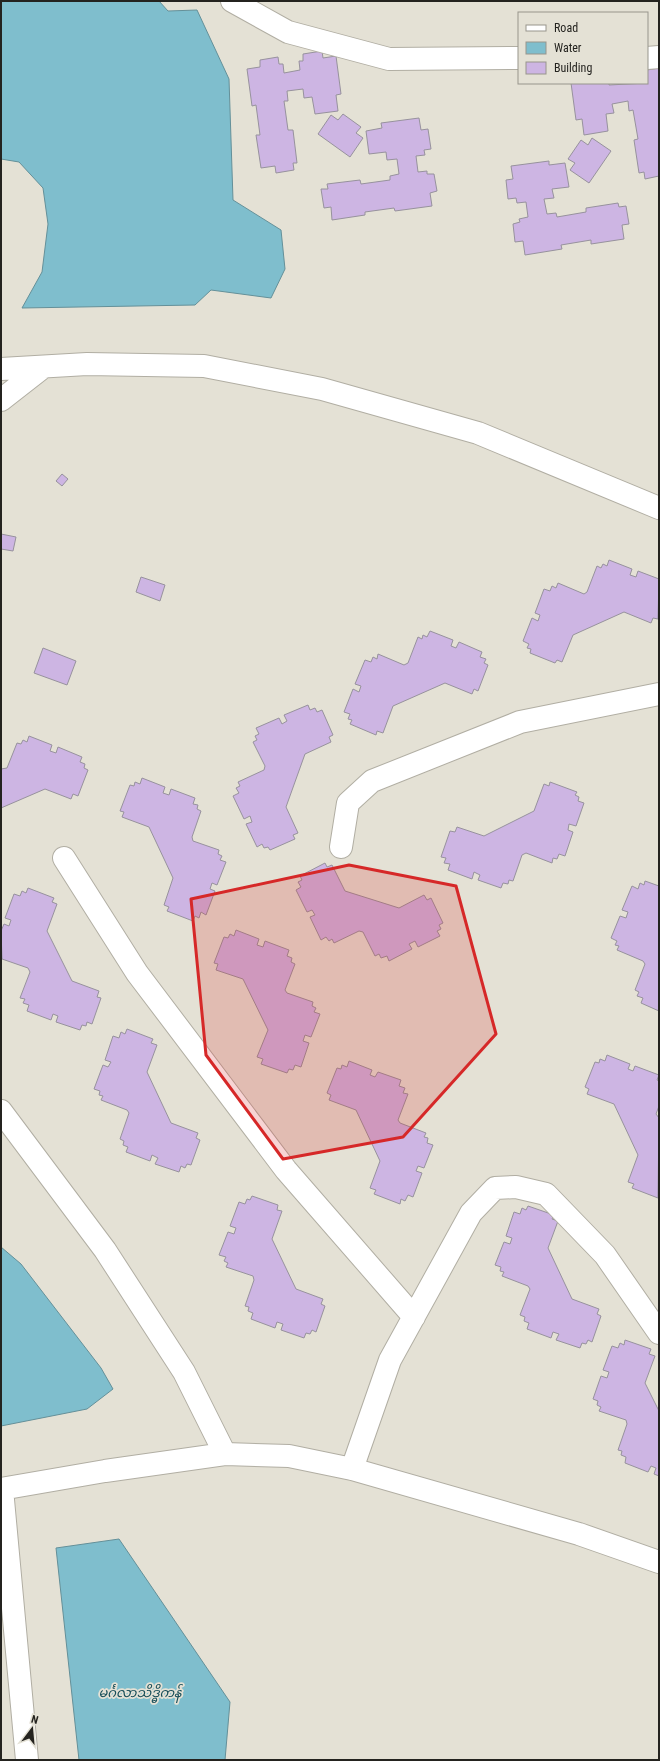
<svg xmlns="http://www.w3.org/2000/svg" width="660" height="1761" font-family="'Roboto Condensed','Noto Sans Myanmar',sans-serif">
<style>
.water{fill:#7fbecd;stroke:#649099}
.building{fill:#cdb5e3;stroke:#97929d}
.lines{fill:none;stroke-linecap:round;stroke-linejoin:round}
.minor-casing{stroke:#b1aea3;stroke-width:24}
.minor{stroke:#fff;stroke-width:22}
.marked{fill:#d62828;fill-opacity:0.2;stroke:#d62828;stroke-width:3;stroke-linejoin:round}
.labels{text-anchor:middle;stroke-width:3.5;stroke-linejoin:round;paint-order:stroke}
.water-label{font-size:13px;font-style:italic;fill:#164d58;stroke:#e4e1d5}
</style>
<rect width="100%" height="100%" fill="#e4e1d5"/>
<!-- water -->
<path class="water" d="M1 1H159L168 11 197 10 229 79 233 200 281 230 285 269 271 298 211 290 195 305 22 308 42 272 48 224 43 188 19 162 1 159Z
M1 1247 21 1264 101 1368 113 1389 87 1409 1 1426Z
M119 1539 230 1702 225 1760H79L56 1548Z"/>
<!-- building -->
<path class="building" d="M322 51 323 58 336 56 341 94 336 95 338 111 315 114 312 97 304 98 303 89 287 91 288 101H284L288 130H293L297 163H293L294 170 276 173 275 166 261 168 256 135H260L256 105 252 106 247 69 260 67V60L278 57 279 64H283L284 73 300 70 299 61H303V54Z
M659 68V176L645 179 644 172 639 173 634 140 638 139 633 110 629 111 628 101 612 104 614 113 606 114 608 131 584 135 582 119 576 120 571 83H609V85L647 83V70Z
M343 114 361 127 356 133 363 138 350 157 318 134 331 115 338 120Z
M419 118 421 130 428 129 431 149 424 150 425 155 416 156 418 172 427 171V174H434L437 191 430 193 432 206 395 211 394 208 365 212V215L332 220 331 207 324 208 321 189H328L327 184 360 180 361 184 390 180V176L399 174 397 159 387 160 386 152 369 154 366 131 382 128 381 123Z
M592 138 611 151 589 183 570 170 575 163 568 159 581 140 588 145Z
M549 161V165L565 163 569 187 552 189 554 198 544 199 547 214 556 213 557 217 586 212V208L618 203 619 207 626 206 629 224 622 225 624 239 591 244V240L561 245 562 249 525 255 523 241 515 242 513 224 520 222 519 219 528 217 526 202 517 203 516 198 508 199 506 180 513 179 511 166Z
M62 474 68 479 62 486 56 481Z
M1 534 16 537 13 551 1 549Z
M609 560 632 569 630 575 636 577 638 571 659 579 658 619 653 618 651 623 624 612 573 635 562 662 557 660 555 663 530 653 531 649 527 648 529 644 523 641 532 618 538 621 540 615 535 613 544 589 550 591 552 586 556 588 558 583 584 594 587 592 597 566 601 568 603 564 607 566Z
M141 577 165 585 160 601 136 592Z
M430 631 453 640 451 646 456 648 459 642 482 652 480 657 486 659 484 663 488 665 478 691 474 689 472 694 445 683 393 706 383 733 377 731 376 735 350 724 352 720 348 719 350 714 344 712 353 689 359 692 361 686 355 684 365 660 371 662 373 657 377 659 378 654 404 665 408 663 418 637 422 639 423 635 427 637Z
M43 648 76 661 67 685 34 673Z
M308 705 310 710 315 708 317 712 322 710 333 735 329 737 331 742 305 754 286 807 298 833 293 835 295 839 270 850 268 847 264 848 262 844 257 847 246 824 252 822 250 816 244 819 233 796 239 793 236 788 240 786 238 782 264 770 265 766 253 742 257 740 255 736 259 734 256 728 279 718 282 724 287 721 284 715Z
M29 736 52 745 50 751 56 753 58 747 82 757 80 762 85 764 84 768 88 770 78 796 73 794 71 799 45 789 1 808V769L7 768 17 743 21 744 23 740 27 742Z
M142 778 165 787 163 793 169 795 171 789 195 798 193 804 198 805 197 809 201 811 192 837 193 841 219 850 218 854 222 856 220 860 226 862 217 885 212 883 210 889 215 891 206 915 201 912 199 918 195 916 193 921 167 911 169 907 164 905 173 878 149 827 122 817 124 812 120 811 130 785 134 786 135 782 140 784Z
M550 782 577 792 575 795 579 797 578 801 584 803 576 826 569 824 568 830 573 832 565 856 559 854 557 859 553 858 552 863 526 853 522 855 513 881 509 880 508 884 503 883 501 888 478 880 480 875 474 872 472 879 448 870 450 864 444 863 446 858 441 857 450 831 455 832 457 827 484 836 534 811 544 784 549 786Z
M325 863 327 867 332 865 345 891 399 908 424 895 427 900 431 898 443 923 439 925 441 929 437 931 440 936 418 947 415 941 409 944 412 949 389 961 387 956 381 958 379 954 375 956 363 932 359 931 334 943 332 939 329 941 326 937 321 940 310 917 315 915 312 910 307 912 296 890 301 887 298 882 302 880 300 876Z
M645 881 659 886V1011L641 1003 643 998 637 996 639 992 635 990 645 964 643 961 617 950 619 946 615 945 617 941 611 938 620 916 626 918 628 912 622 910 632 886 638 889 640 883 644 885Z
M28 888 54 898 52 902 57 904 47 931 72 981 99 991 97 997 101 998 92 1024 87 1022 86 1026 82 1025 80 1030 56 1022 58 1016 53 1014 51 1020 27 1011 29 1005 23 1003 25 999 20 998 30 972 28 968 2 959 1 931 4 924 9 926 11 920 5 918 14 894 20 896 22 891 26 893Z
M236 930 259 939 257 945 263 947 265 941 289 950 287 956 292 958 291 962 295 964 285 990 287 993 313 1002 312 1006 316 1008 314 1012 320 1014 311 1037 305 1035 303 1041 309 1043 301 1067 295 1065 293 1070 289 1069 287 1073 261 1064 263 1059 257 1057 268 1030 243 979 216 970 218 964 214 963 224 937 228 938 230 934 234 936Z
M127 1029 153 1039 151 1043 157 1045 147 1072 171 1123 198 1133 196 1138 200 1140 191 1165 187 1164 185 1168 181 1166 179 1172 155 1164 158 1158 152 1155 150 1161 126 1152 128 1147 123 1145 124 1141 120 1139 129 1113 127 1110 101 1100 103 1096 99 1095 100 1091 94 1089 103 1065 108 1067 111 1062 105 1060 113 1036 119 1038 121 1032 125 1034Z
M607 1055 630 1064 628 1069 633 1071 635 1066 659 1075 657 1080 659 1081V1106L656 1114 659 1118 658 1198 632 1188 634 1184 628 1182 638 1155 614 1104 587 1094 589 1089 585 1087 595 1062 599 1063 600 1059 605 1061Z
M349 1061 372 1070 370 1075 375 1077 378 1072 401 1080 399 1086 405 1088 403 1093 408 1094 398 1120 400 1123 426 1133 424 1137 428 1138 427 1143 433 1145 424 1168 418 1166 416 1171 422 1173 413 1197 408 1195 405 1201 401 1199 400 1204 374 1194 376 1190 370 1188 380 1161 356 1110 329 1100 331 1095 327 1093 337 1068 341 1069 342 1065 347 1067Z
M252 1196 278 1205 277 1210 282 1211 272 1239 296 1289 323 1299 321 1304 325 1306 316 1332 312 1330 310 1334 306 1333 304 1338 281 1330 283 1324 277 1322 275 1328 251 1319 253 1313 248 1311 249 1307 245 1306 254 1280 253 1276 226 1267 228 1263 224 1261 226 1257 219 1255 228 1232 234 1234 236 1228 230 1226 239 1202 245 1204 247 1199 250 1200Z
M528 1206 554 1215 552 1219 558 1221 548 1248 572 1299 599 1309 597 1314 601 1316 592 1342 588 1340 586 1344 582 1343 580 1348 556 1340 559 1334 553 1332 551 1338 527 1329 529 1323 524 1321 525 1317 520 1315 530 1289 528 1286 502 1276 504 1272 500 1271 501 1267 495 1265 504 1242 510 1244 512 1238 506 1236 514 1212 520 1214 522 1208 526 1210Z
M625 1340 651 1349 649 1354 655 1356 645 1383 659 1411V1476L654 1474 656 1468 651 1466 648 1472 625 1463 626 1457 621 1455 622 1451 618 1450 627 1424 626 1420 599 1411 601 1407 597 1405 598 1401 593 1399 601 1376 607 1378 609 1372 603 1370 612 1346 618 1348 620 1343 624 1345Z"/>
<g class="lines">
<defs>
<path id="minor" d="M232 1 288 32 389 59 519 58
M647 58 659 57
M1 369 87 364 204 366 322 389 478 433 659 508
M1 400 42 368
M341 847 348 803 372 781 520 722 659 694
M64 858 137 973 286 1170 414 1317
M1 1111 105 1250 184 1372 225 1454
M352 1469 390 1360 471 1213 495 1188 516 1187 546 1194 605 1255 659 1333
M1 1489 105 1471 225 1454 289 1456 352 1469 579 1534 659 1562
M2 1489 27 1760"/>
</defs>
<!-- minor casing -->
<use href="#minor" class="minor-casing"/>
<!-- minor -->
<use href="#minor" class="minor"/>
</g>
<!-- marked area -->
<path class="marked" d="M349 865 456 886 496 1034 403 1137 283 1159 206 1055 191 899Z"/>
<g class="labels">
<!-- water labels -->
<g class="water-label">
<text x="140" y="1697">မင်္ဂလာသိဒ္ဓိကန်</text>
</g>
</g>
<!-- border -->
<rect width="660" height="1761" fill="none" stroke="#24231f" stroke-width="4"/>
<!-- legend -->
<rect x="518" y="12" width="130" height="72" fill="#e4e1d5" stroke="#97958c"/>
<rect x="526" y="25" width="20" height="6" fill="#ffffff" stroke="#97958c"/>
<text x="554" y="32" font-size="12" fill="#24231f">Road</text>
<rect x="526" y="42" width="20" height="12" fill="#7fbecd" stroke="#97958c"/>
<text x="554" y="52" font-size="12" fill="#24231f">Water</text>
<rect x="526" y="62" width="20" height="12" fill="#cdb5e3" stroke="#97958c"/>
<text x="554" y="72" font-size="12" fill="#24231f">Building</text>
<!-- north arrow -->
<g transform="translate(32 1729) rotate(16)" stroke="#e4e1d5" stroke-width="3" paint-order="stroke">
<path d="M0-3L7 15L0 10L-7 15Z" fill="#24231f"/>
<text y="-6" font-size="11" font-weight="bold" text-anchor="middle" fill="#24231f">N</text>
</g>
</svg>
